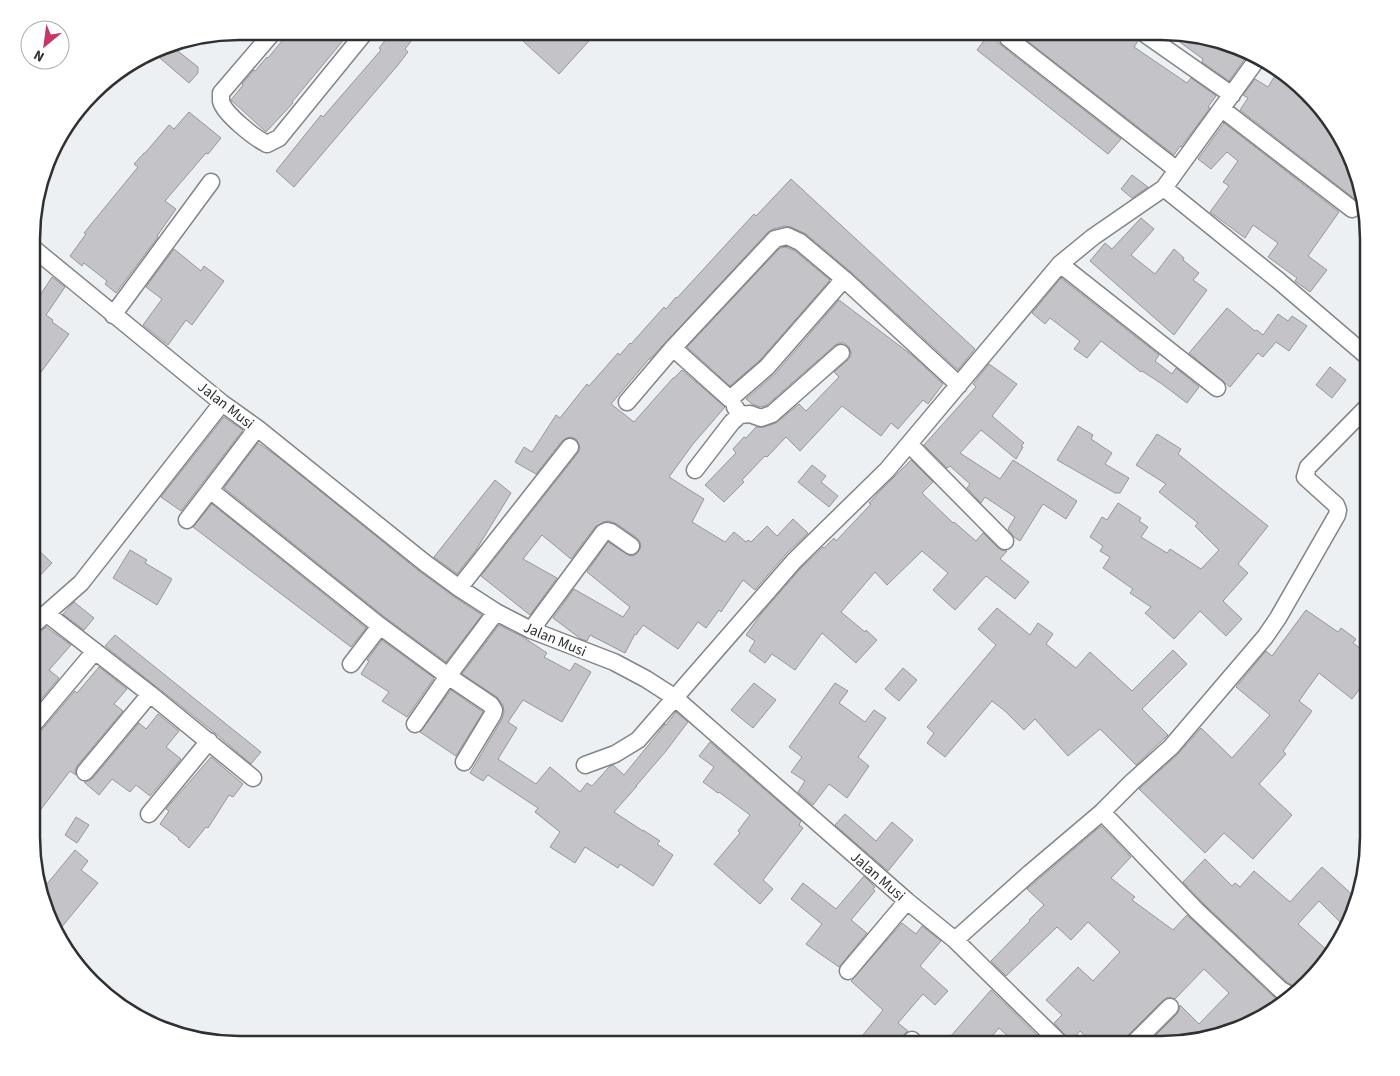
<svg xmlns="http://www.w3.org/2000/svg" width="1400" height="1076" font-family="'Source Sans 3',sans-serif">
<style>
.building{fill:#c4c4c8;stroke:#97979a}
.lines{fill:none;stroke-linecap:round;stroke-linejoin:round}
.minor-casing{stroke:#828587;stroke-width:19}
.minor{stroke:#fff;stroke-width:16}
.labels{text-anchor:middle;stroke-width:5;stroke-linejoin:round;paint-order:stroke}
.street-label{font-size:15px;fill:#2f3031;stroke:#fff}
.rim{fill:none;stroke:#2f3031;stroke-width:2.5}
</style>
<rect width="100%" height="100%" fill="#edf0f3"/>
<!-- building -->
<path class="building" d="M290 31H351L292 102 293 103 266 132 231 100 243 85 242 84 254 70 255 71 267 57 268 58Z
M393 31H419L405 49 408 52 398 65 294 187 276 171 321 115 323 117 381 50 379 48Z
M512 31H598L559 74Z
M1016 32H1132L1133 37 1138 41 1134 47 1187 83 1191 78 1216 96 1208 107 1210 108 1181 147 1180 146 1174 155Z
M1166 32H1174L1240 47 1249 53 1229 81 1202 62 1203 59Z
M989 34 1002 46 1121 139 1108 154 977 50Z
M169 44 198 67V73L189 83 154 53Z
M1278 71 1298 83 1306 94 1302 101 1321 113 1347 147 1360 203 1240 110 1248 98 1243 95 1255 79 1268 87Z
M189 112 221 138 208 154 206 153 165 201 176 209 157 236 158 237 116 293 105 284 107 281 84 263 82 266 70 256 86 234 84 233 138 167 134 164 144 153H145L169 125 174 129Z
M1224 123 1339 212 1308 256 1327 270 1310 292 1295 281 1297 278 1268 257 1278 243 1253 225 1245 238 1210 212 1229 186 1223 182 1238 161 1227 152 1211 169 1198 159Z
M1132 175 1148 187 1132 198 1121 189Z
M791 179 975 349 958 370 851 272 806 234 791 227 785 226 773 229 768 232 650 359H649L611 404 634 422 673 378H674L682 370 725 407 693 444 669 477 704 499 692 522 725 542 734 532 746 542 748 540 751 542 767 526 777 536 793 519 808 533 786 554 755 590 743 580 721 612 719 610 706 628 698 622 678 649 643 625 636 635 635 634 625 653 590 635 587 641 581 639 553 618 574 589 623 617 630 607 587 572 608 542 630 556 635 555 639 551 641 546 640 542 637 538 617 524 609 521 603 522 595 527 571 559 542 535 523 559 557 578 530 615 481 576 578 453 580 449 579 444 576 439 571 437 566 438 562 441 536 474 515 462 524 447 532 452 556 415 560 418 587 384 589 386 618 353 620 355 630 343 631 344 664 307 666 309 676 297 677 298 754 214 756 216Z
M1141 218 1154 229 1131 255 1155 274 1174 249 1184 258 1183 260 1199 273 1193 280 1207 290 1174 335 1090 261 1105 243 1112 249Z
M786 247 795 251 830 280 760 360 730 386 687 347 780 248Z
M174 249 201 271 204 266 224 281 192 325 186 320 168 345 143 325 162 299 146 287Z
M52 277 65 287 46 315 53 320 52 322 69 334 33 383V306Z
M1061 278 1159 355 1155 361 1172 374 1176 368 1199 387 1187 403 1162 384 1142 371 1141 372 1101 341 1087 358 1074 349 1080 341 1050 318 1045 324 1032 313Z
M839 300 913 356 943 384 928 404 923 400 898 429 891 423 881 436 842 406 800 451 786 437 767 457 765 456 742 480 744 482 724 502 705 485 736 453 733 449 744 437 746 438 756 427H764L776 423 799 404 806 411 839 377 834 372 848 360 851 356V352L849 347 844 343H839L834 346 767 405 761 407 752 404 746 399 775 374Z
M1227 308 1255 331 1257 330 1263 335 1278 314 1288 321 1292 316 1307 326 1289 351 1276 342 1263 357 1258 353 1230 387 1189 353Z
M989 364 1017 384 992 416 1024 443 1021 446 1023 447 1016 459 981 430 960 453 1000 479 1013 460 1077 501 1066 519 1043 504 1020 541 1014 537 1008 529 1015 517 985 497 981 503 967 488 970 484 950 466 947 468 924 445 976 387 973 384Z
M1330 367 1346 380 1332 398 1316 385Z
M224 417 243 430 181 511 161 497Z
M1078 426 1093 435 1091 439 1112 453 1105 464 1129 478 1120 493H1115L1057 460Z
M1157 434 1181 449 1178 454 1268 526 1238 564 1248 573 1223 601 1242 619 1226 636 1200 611 1174 639 1145 613 1151 607 1130 593 1133 589 1103 568 1110 557 1100 551 1103 546 1090 537 1102 517 1107 520 1118 503 1141 518 1139 521 1148 527 1141 537 1167 553 1170 549 1201 569 1219 550 1195 526 1198 523 1159 492 1166 484 1136 465Z
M258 443 278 457 419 571 453 596 482 615 446 662 386 618 224 488Z
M911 460 933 482 922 493 953 523 954 522 976 541 983 533 998 548 1002 550 1007 551 1000 559 1029 582 1015 599 986 576 955 610 933 590 948 573 922 551 887 585 875 572 841 612 865 632 866 630 877 640 856 663 822 633 795 670 772 654 765 663 749 651 755 641 746 635 761 614 801 568 823 547 824 548 834 538 836 541 871 504 869 503 882 489Z
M812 465 826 476 821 482 838 496 829 507 798 482Z
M495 480 511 493 476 550 457 574 434 557Z
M212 504 366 628 351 647 193 527Z
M32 544 52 563 32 584Z
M130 550 147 560 145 563 172 579 157 605 113 578Z
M74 602 94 618 84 630 63 614Z
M997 608 1030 635 1038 623 1053 634 1046 644 1076 668 1090 652 1132 691 1173 650 1187 664 1142 709 1168 735 1136 765 1100 729 1068 756 1035 719 1024 730 1005 711 992 701 945 757 927 743 934 733 927 727 996 645 978 629Z
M1306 610 1338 632 1341 628 1356 639 1353 643 1368 654V678L1352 699 1319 673 1299 701 1312 711 1283 751 1286 754 1259 784 1292 815 1253 859 1224 833 1205 853 1139 789 1178 754 1201 728 1232 758 1270 715 1236 687 1266 651 1272 656Z
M499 625 523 637 547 653 544 657 570 671 575 663 591 672 562 722 523 700 508 722 517 728 498 759 536 784 550 767 580 792 587 783 592 786 610 766 613 765 624 775 663 727 665 724 666 725 676 712 688 722 666 751 636 786H637L614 812 643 831V830L660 841 657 844 673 855 653 886 620 864 618 868 585 847 575 863 550 847 560 832 535 812 538 808 488 775 483 781 470 773 502 719 504 712 503 705 497 697 462 674Z
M46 627 71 645 49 670 59 678 32 710V636L38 634Z
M115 635 261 752 251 764 215 733 105 646Z
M382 640 434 678 407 717 382 701 389 692 361 674 369 661 367 660Z
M99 667 127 689 114 704 123 711 77 766 75 770 76 775 70 771 32 821V771L39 762 32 757V736L36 735 40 732 75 691 77 693Z
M903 668 917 680 899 701 885 689Z
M754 683 776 700 753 728 731 710Z
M835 683 848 691 839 703 865 722 874 710 886 718 858 757 869 766 847 798 829 784 813 805 798 792 805 781 791 772 802 757 789 747Z
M451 690 483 712 456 756 420 732Z
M158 714 179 731 166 747 181 759 150 796 136 785 130 792 112 779 99 795 84 782 89 781 93 778 139 723 146 729Z
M710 742 801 821 799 825 803 828 763 880 773 889 760 904 714 864 740 833 738 831 750 815 719 792 718 793 703 782 714 767 699 756Z
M211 757 243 784 233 797 229 795 208 828 206 827 189 848 178 839 179 838 160 824 169 811 166 809Z
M845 814 876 841 892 822 913 840 888 871 835 825Z
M76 817 89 825 77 843 65 835Z
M1101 826 1131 857 1111 878 1135 897 1132 900 1173 930 1187 915 1274 997 1281 1002 1253 1023 1161 1045H1146L1177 1014 1179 1010 1180 1005 1199 1024 1229 993 1204 969 1175 999 1168 997 1163 1000 1125 1038 1122 1045H1095L1080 1031 1071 1041 1054 1023 1062 1015 1046 1000 1078 967 1093 981 1120 952 1088 922 1071 940 1057 927 1006 976 991 961 1030 921 1029 920 1044 905 1027 889Z
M75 850 88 861 81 870 98 883 56 934 53 929 42 890Z
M1205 859 1232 886 1235 883 1240 887 1254 871 1290 902 1322 867 1357 899 1353 917 1346 928 1319 901 1298 924 1328 951 1315 966 1317 967 1297 988 1287 982 1204 904 1183 882Z
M864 876 875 887 873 889 875 891 851 920 867 933 839 967 806 944 822 924 791 899 803 883 836 909Z
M902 923 916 934 922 926 941 941 920 966 948 991 935 1005 923 994 898 1023 908 1031 900 1038 897 1045H855L883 1010 851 981Z
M991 990 1047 1045H1018L999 1028 984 1045H943Z"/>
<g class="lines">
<defs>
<path id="minor" d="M274 31 221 93C221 94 221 100 221 101 224 114 255 138 267 144L279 138 366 31
M1142 32 1232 95
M1008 38 1177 170
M1222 109 1352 209
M1164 188 1279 281 1369 358
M33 248 222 403 257 428 425 563 459 588 496 612 531 630 614 662 646 679 674 697 907 901 955 940 1062 1045
M1060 264 1217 388
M113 315 211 182
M673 348 730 399 767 367 844 279
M627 402 673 348 775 239 787 236 800 242 844 279 959 385
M740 415 750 414 761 418 772 414 841 353
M257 428 210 490 380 626 448 676 496 612
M909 444 1005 541
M695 470 732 422 740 415 735 407
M187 520 210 490
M459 588 570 447
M47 614 150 694 253 778
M32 626 81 583 222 403
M531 630 603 533 607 531 611 532 631 546
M351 664 380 626
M415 724 448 676 491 705 494 710 493 714 464 762
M32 726 95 651
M585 765 615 754 638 740 794 561 887 470 1060 264 1093 237 1164 188 1258 58
M85 772 150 694
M1102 812 1197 911 1281 990 1290 995
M149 814 209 741
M955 940 1030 873 1102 812 1132 782 1171 747 1265 637 1278 618 1337 515 1338 510 1336 505 1305 477 1308 467 1369 405
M848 971 907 901
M907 1045 912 1040
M1132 1045 1170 1007"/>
</defs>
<!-- minor casing -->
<use href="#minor" class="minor-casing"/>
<!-- minor -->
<use href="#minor" class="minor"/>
</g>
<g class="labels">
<!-- street labels -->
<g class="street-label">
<text transform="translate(226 405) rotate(38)" y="5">Jalan Musi</text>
<text transform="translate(555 639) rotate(23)" y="5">Jalan Musi</text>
<text transform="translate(878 876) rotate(41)" y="5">Jalan Musi</text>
</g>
</g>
<!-- crop -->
<path d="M0 0H1400V1076H0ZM239 40H1161A199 199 0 0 1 1360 239V837A199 199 0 0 1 1161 1036H239A199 199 0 0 1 40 837V239A199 199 0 0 1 239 40Z" fill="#fff" fill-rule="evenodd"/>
<path class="rim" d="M239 40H1161A199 199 0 0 1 1360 239V837A199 199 0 0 1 1161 1036H239A199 199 0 0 1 40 837V239A199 199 0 0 1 239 40Z"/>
<!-- north arrow -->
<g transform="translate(45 45) rotate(209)"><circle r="24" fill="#ffffff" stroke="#acacad"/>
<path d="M0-4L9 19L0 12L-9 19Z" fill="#c43766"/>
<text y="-8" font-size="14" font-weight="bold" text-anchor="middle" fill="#2f3031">N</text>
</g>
</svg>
